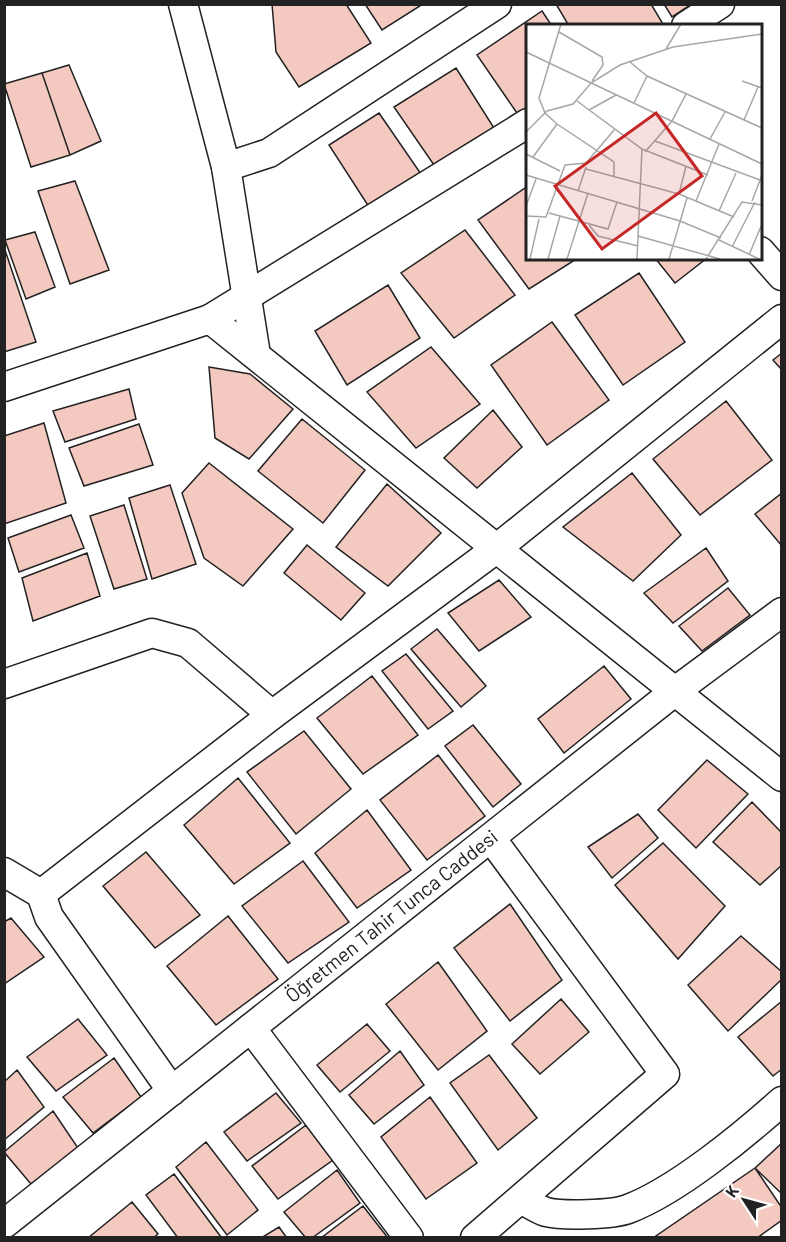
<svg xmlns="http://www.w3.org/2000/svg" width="786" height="1242" font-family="Barlow,sans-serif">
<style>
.building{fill:#f3c9c0;stroke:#222;stroke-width:1.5}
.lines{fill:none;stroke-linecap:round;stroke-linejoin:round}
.minor-casing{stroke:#222;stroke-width:31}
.minor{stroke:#fff;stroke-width:28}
.labels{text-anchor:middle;stroke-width:4.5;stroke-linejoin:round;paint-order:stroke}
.street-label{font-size:20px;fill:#222;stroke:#fff}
.inset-road{fill:none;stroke:#a7a7a7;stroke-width:1.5}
.view{fill:#c62828;fill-opacity:0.15;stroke:#c62828;stroke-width:3}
.inset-edge{fill:none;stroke:#222;stroke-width:3}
</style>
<rect width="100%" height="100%" fill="#fff"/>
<!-- building -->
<path class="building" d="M272 4H346L371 43 299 87 276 52Z
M365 4H423L382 30Z
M556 4H651L663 24 569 26Z
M664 4H692L672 17Z
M542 11 552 26H528V111L519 116 477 55Z
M69 65 101 141 70 155 42 73Z
M456 68 494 128 434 165 394 107Z
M42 73 70 155 31 167 4 84Z
M379 113 421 174 369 207 329 145Z
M75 181 109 270 70 284 38 191Z
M528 186V258H578L529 289 478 220Z
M465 230 515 295 454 338 401 273Z
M35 232 55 287 26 299 5 240Z
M5 250 36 342 4 352V251Z
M655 258H707L675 283Z
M639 273 685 342 623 385 575 315Z
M388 285 420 338 347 385 315 331Z
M552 322 609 400 547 445 491 365Z
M431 347 480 404 416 448 367 392Z
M782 353V370L773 360Z
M209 367 250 374 293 409 249 459 215 438Z
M129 389 136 419 65 442 53 411Z
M726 401 772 460 700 515 653 459Z
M493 410 522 447 477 488 444 458Z
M302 419 365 470 323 523 258 471Z
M44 423 66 503 4 524V436Z
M139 424 153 465 84 486 69 448Z
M209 463 293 529 243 586 204 558 182 493Z
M632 473 681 535 633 581 563 527Z
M387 484 441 533 388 586 336 547Z
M170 485 196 564 152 579 129 498Z
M782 493V546L755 514Z
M124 505 147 579 114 589 90 516Z
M71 515 84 548 19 572 8 538Z
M307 545 365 593 341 620 284 573Z
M706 548 728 581 673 623 644 593Z
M87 553 100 596 33 621 22 578Z
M499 580 531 617 479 651 448 613Z
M728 588 750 615 702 651 679 626Z
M437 629 486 686 461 707 411 649Z
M406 654 453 711 428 729 382 671Z
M604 666 631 699 564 753 538 719Z
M372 676 418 735 363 774 317 718Z
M473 725 521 784 493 807 445 746Z
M304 731 351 789 296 834 247 772Z
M438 755 485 816 427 860 380 800Z
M707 760 748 794 696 848 658 810Z
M238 778 290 843 234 884 184 825Z
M752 802 782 833V865L760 885 713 842Z
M367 810 411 870 357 908 315 853Z
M638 814 658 838 612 878 588 847Z
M663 843 725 906 678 959 615 885Z
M146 852 200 915 155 948 103 886Z
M303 861 349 922 288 963 242 906Z
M510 904 562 980 510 1021 454 948Z
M228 916 278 979 216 1025 167 966Z
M11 918 44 957 4 984V922Z
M741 936 782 972V979L728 1031 688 985Z
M438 962 487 1031 438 1070 386 1004Z
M561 999 589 1032 540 1074 512 1044Z
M782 1001V1069L773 1076 738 1037Z
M78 1019 107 1055 56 1091 27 1057Z
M367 1024 390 1051 340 1092 317 1065Z
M400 1051 424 1085 374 1124 349 1095Z
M489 1055 537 1118 498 1150 450 1083Z
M114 1058 141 1097 93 1133 63 1097Z
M17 1070 44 1107 4 1140V1082Z
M276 1093 301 1123 247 1161 224 1132Z
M430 1097 477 1163 426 1199 381 1137Z
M53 1111 78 1148 31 1184 4 1152Z
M306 1125 333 1160 278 1199 252 1166Z
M206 1142 258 1210 227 1235 176 1167Z
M782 1143V1194L755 1168Z
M755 1168 782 1208V1220L757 1238H653Z
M337 1170 360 1203 312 1238H306L284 1212Z
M174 1174 221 1237 220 1238H178L146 1195Z
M132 1202 158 1234 153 1238H88Z
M363 1206 388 1238H321Z
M279 1227 287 1238H261Z"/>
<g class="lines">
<defs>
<g id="minor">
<path d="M183 4 226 167 256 355"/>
<path d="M686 26 720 4"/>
<path d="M226 167 269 153 497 4"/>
<path d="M760 251 782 276"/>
<path d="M210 319 782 777"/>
<path d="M4 387 210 319 528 123"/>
<path d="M4 684 152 633 188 643 272 715"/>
<path d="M4 872 41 894 49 917 172 1091"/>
<path d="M41 894 272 715 496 549 782 319"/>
<path d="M251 1028 409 1238"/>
<path d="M521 1199C529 1203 537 1209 546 1212 562 1216 613 1215 628 1209 676 1191 743 1136 782 1101"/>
<path id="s1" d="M4 1224 674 692 782 612"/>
<path d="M475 1238 665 1074 491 838"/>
</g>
</defs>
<!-- minor casing -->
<use href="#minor" class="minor-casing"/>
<!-- minor -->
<use href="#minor" class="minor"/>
</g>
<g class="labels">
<!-- street labels -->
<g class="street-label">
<text dy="7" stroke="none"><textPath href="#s1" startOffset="495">Öğretmen Tahir Tunca Caddesi</textPath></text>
</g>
</g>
<!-- overview -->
<g transform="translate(526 24)">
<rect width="236" height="236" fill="#fff"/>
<path class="inset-road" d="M35 0 13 74 19 89 31 100 88 138V153M33 8 76 33 77 41 66 57M140 25 155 0M0 28 236 140M104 38 121 52 236 104M216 57 236 64M51 77 116 125 182 151M108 79 121 52M63 86 90 71M218 96 232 63M0 108 21 87 47 80 65 59 94 41 147 23 236 10M184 115 199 88M129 117 234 156M119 128 146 97 160 70M0 130 34 147M7 133 31 100M60 145 153 170 208 193M0 151 154 197 195 214M52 167 60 143M153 170 160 142M170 177 193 120M226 177 236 151M0 182 10 155M193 187 210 149M23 189 82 205 91 178M0 192 20 193 39 141 60 139 89 105M63 201 72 212 112 222M112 212 194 235M193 216 233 235M206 223 229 178M223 231 236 200M4 235 13 195M22 235 34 192M41 235 62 169M111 235 116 125M143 235 161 174M180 235 216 178 236 181"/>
<path class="view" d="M130 89 176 152 76 225 29 162Z"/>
<rect width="236" height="236" class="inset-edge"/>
</g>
<!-- border -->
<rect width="786" height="1242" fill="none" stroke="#222222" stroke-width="12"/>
<!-- north arrow -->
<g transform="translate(744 1200) rotate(306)" stroke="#ffffff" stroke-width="4.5" paint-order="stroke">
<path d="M0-4.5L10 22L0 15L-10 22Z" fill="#222222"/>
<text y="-9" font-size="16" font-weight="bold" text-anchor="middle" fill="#222222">K</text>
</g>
</svg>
